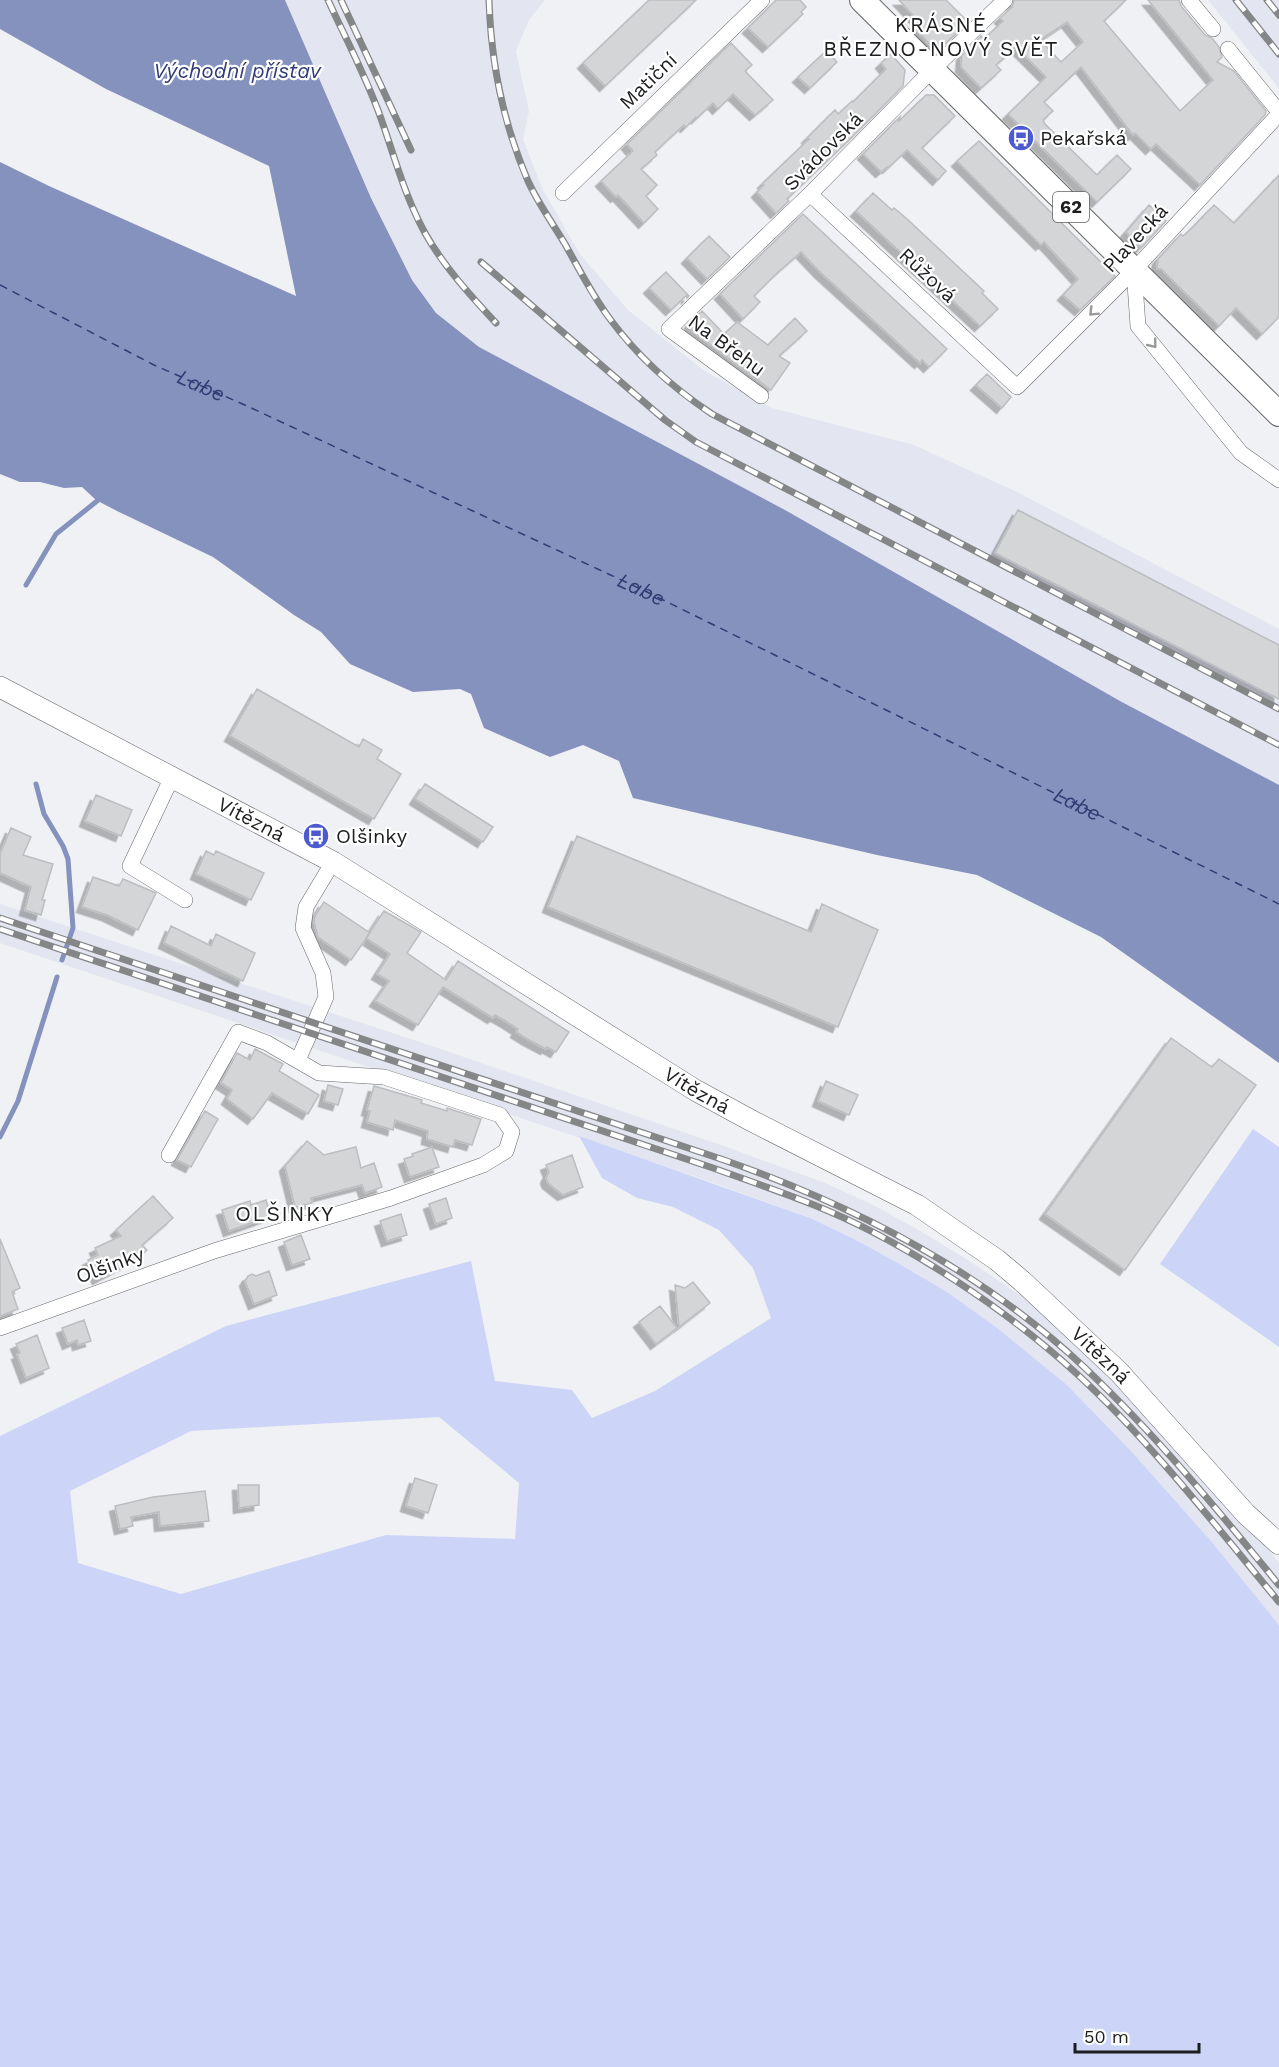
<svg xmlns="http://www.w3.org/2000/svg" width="1279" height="2067" font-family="'Work Sans',sans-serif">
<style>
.built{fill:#e3e6f0}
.green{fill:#ccd5f8;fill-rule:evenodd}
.water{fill:#8692be}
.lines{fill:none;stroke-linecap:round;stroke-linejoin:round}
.stream{stroke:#8692be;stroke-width:5}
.ferry{stroke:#313b74;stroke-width:1.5;stroke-dasharray:8 6;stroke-linecap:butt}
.building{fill:#d4d5d7;stroke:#bcbdc0;stroke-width:1.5;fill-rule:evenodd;filter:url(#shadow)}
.street-casing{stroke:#666769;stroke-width:16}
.secondary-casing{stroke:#666769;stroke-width:22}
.primary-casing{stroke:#666769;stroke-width:26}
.street{stroke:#fff;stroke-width:15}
.secondary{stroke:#fff;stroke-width:21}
.primary{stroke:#fff;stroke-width:24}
.rail-casing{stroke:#858688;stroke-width:7}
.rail{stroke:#fff;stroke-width:4.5;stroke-dasharray:14;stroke-linecap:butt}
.oneway{stroke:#99999a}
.labels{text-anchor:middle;stroke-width:4.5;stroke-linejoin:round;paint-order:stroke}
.shield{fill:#fff;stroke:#606162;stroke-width:1.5}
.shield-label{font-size:18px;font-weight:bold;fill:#1c1d1e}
.street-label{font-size:20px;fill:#1c1d1e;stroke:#fff}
.poi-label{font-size:20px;fill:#1c1d1e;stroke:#fff;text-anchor:start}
.neighbourhood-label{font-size:21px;letter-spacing:1.5px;fill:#1c1d1e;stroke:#fff}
.water-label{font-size:21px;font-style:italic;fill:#313b74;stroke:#fff}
</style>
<defs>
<filter id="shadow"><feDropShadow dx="-5.5" dy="5.5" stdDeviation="0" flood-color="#0004"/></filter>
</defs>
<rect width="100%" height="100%" fill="#f0f1f4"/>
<!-- built -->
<path class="built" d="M285 0H545L529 20 516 51 529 111 523 139 542 188 580 254 628 310 706 372 772 408 914 445 1017 492 1279 629V785L1120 701 479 347 436 313 412 280 371 198Z
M1208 0H1279V89L1273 81Z
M0 904 429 1045 724 1146 825 1183 873 1205 917 1229 968 1260 1020 1295 1094 1356 1241 1516 1279 1563V1625L1211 1541 1132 1452 1067 1385 996 1327 947 1292 898 1263 856 1240 810 1218 711 1182 0 943Z"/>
<!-- green -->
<path class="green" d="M1253 1129 1279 1147V1347L1160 1264Z
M579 1136 810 1218 856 1240 898 1263 947 1292 996 1327 1067 1385 1132 1452 1211 1541 1279 1625V2067H0V1436L226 1326 471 1261 495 1381 572 1390 592 1418 655 1391 771 1318 753 1268 719 1230 673 1207 637 1198 602 1178ZM439 1417 519 1483 515 1539 386 1535 181 1594 78 1563 70 1491 191 1431Z"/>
<!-- water -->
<path class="water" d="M0 0H285L371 198 412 280 436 313 479 347 785 510 1120 701 1279 785V1063L1101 937 977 875 877 855 633 798 619 761 583 745 550 757 484 728 471 694 460 689 413 692 350 664 321 632 294 615 213 557 117 511 96 500 82 487 64 488 40 482H20L0 474V162L49 186 296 296 269 166 106 89 0 29Z"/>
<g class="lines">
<!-- stream -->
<path class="stream" d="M26 585 56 534 102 497
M36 784 44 814 63 846 68 859 73 928 62 960
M0 1137 18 1101 57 977"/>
<!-- ferry -->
<path class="ferry" id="s1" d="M0 285 154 365 247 406 645 591 1279 904"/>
</g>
<!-- building -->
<path class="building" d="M649 0H696L605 86 583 63Z
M776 0H800L806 7 801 12 803 14 768 47 748 28Z
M899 0H946L968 22 939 50 934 49 916 29 921 24Z
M1014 0H1126L1104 21 1180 111 1213 80 1148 0H1179L1181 6 1205 35 1212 38 1219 47 1222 57 1217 62 1234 71 1266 111 1265 115 1200 185 1156 144 1151 149 1135 133 1133 135 1081 67 1044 102 1053 111 1043 120 1045 124 1097 175 1117 155 1131 169 1097 202 1008 114 1046 77 1016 47 996 65 1001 70 981 88 961 67 962 55 981 36 984 39 1003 21 1000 18 1012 7ZM1067 22 1083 42 1061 62 1040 40Z
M731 43 752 65 745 71 773 100 755 115 733 94 718 109 713 103 697 118 696 117 686 127 684 125 673 135 655 152 657 155 641 169 657 185 646 196 658 209 644 223 618 195 616 197 601 181 633 151 627 144Z
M826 51 837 62 810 88 798 77Z
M891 54 905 70 903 86 849 140 787 199 789 201 776 213 757 192 764 185 763 183 809 139 807 138 835 110 838 114 852 101 853 102 886 69 881 63Z
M926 95H934L955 116 922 148 946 171 938 180 907 150 888 168 887 167 881 172 863 154 900 117 899 121Z
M979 141 1115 276 1080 310 1063 295 1078 279 1044 242 1041 245 957 161Z
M1279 175V317L1262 334 1236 308 1219 326 1161 269H1157L1158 259 1181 234 1183 236 1191 229 1214 205 1234 223Z
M873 193 892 210 894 208 906 218 984 291 982 293 998 309 980 326 856 211Z
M1149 205 1166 221 1141 248 1126 232Z
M803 214 947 349 929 367 922 360 920 363 820 272 801 252 776 274 754 296 760 302 743 319 720 294Z
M709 236 730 257 707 279 687 258Z
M666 272 689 296 687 298V295L671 310 649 288Z
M702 311 724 334 737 322 768 345 795 318 807 331 779 356 790 363 771 390 691 330 690 323Z
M987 374 1011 397 1002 408 976 385Z
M1018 510 1279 645V699L995 553Z
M257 689 359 747 363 739 382 750 377 759 401 774 374 819 230 736Z
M425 784 493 827 483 842 415 799Z
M96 795 132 810 121 836 85 821Z
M11 828 31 837 23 855 53 864 42 900H45L41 915 25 910 31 887 0 873V854Z
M577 836 811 932 822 904 878 930 838 1027 548 907Z
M206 851 214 855 216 851 264 873 251 900 196 874Z
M93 877 119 886 123 879 156 893 138 930 107 915 82 907Z
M324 902 370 933 351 960 318 937 314 922 315 916Z
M384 911 421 932 407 953 446 980 458 961 569 1032 556 1052 547 1047 546 1049 529 1040 516 1032 518 1029 507 1022 495 1015 493 1018 443 987 418 1025 375 1001 389 981 377 974 390 954 366 938Z
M171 926 211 946 216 934 255 953 243 981 164 943Z
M1171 1038 1212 1067 1219 1059 1256 1085 1125 1270 1045 1214Z
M255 1049 283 1064 279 1071 319 1095 308 1114 272 1093 253 1119 227 1099 232 1090 221 1083 237 1053 250 1060Z
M826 1081 858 1095 849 1115 818 1101Z
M328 1085 343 1089 338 1105 324 1101Z
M374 1086 422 1100 421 1103 447 1111V1108L481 1119 472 1145 455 1140 453 1147 427 1139 428 1131 395 1120 393 1130 367 1122 370 1111 367 1110Z
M205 1111 218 1119 191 1167 177 1160Z
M307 1141 324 1155 356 1147 361 1168 374 1163 382 1187 365 1193 362 1185 311 1198 312 1203 295 1207 285 1166Z
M432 1147 439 1167 410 1177 404 1159 413 1156 412 1154Z
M572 1155 583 1187 563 1195 548 1183 546 1178 549 1172 546 1165Z
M153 1196 173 1218 142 1245 147 1250 141 1256 98 1279 88 1260 98 1255 95 1248 121 1236 116 1230Z
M446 1198 452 1218 436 1224 429 1204Z
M266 1200 271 1216 229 1231 222 1210 250 1201 251 1205Z
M401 1214 407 1235 387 1241 380 1221Z
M301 1235 310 1259 292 1265 284 1242Z
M0 1239 20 1288 12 1292 18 1309 0 1316Z
M269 1271 277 1295 254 1304 245 1281 248 1276 252 1274 256 1276Z
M693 1282 710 1303 679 1327 675 1285 685 1288Z
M660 1306 677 1328 656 1344 639 1322Z
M84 1320 91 1341 78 1345 77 1340 68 1344 62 1328Z
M37 1335 49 1368 26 1378 17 1354 20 1353 16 1344Z
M415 1478 437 1485 428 1513 406 1506Z
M238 1485H259V1505L239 1508Z
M205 1491 209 1521 160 1526 159 1512 131 1517 133 1526 120 1529 115 1506 153 1497Z"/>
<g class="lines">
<defs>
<path id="street" d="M1189 0 1213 29
M1228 49 1279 112
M563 193 762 0
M810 194 1017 387 1134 270 1279 114
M1134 270 1138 326 1241 453 1279 480
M761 396 669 329 810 194 932 70 1005 0
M172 777 130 866 185 900
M298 1060 326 997 323 973 303 928 306 907 333 862
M0 1328 214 1251 391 1198 483 1165 506 1151 512 1132 500 1115 384 1077 319 1073 267 1043 238 1032 169 1155"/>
<g id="secondary">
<path id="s2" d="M0 687 333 862 695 1090 752 1121 917 1205 997 1260 1022 1281 1119 1372 1246 1514 1279 1544"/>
</g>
<path id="primary" d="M862 0 1279 414"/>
</defs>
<!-- street casing -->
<use href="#street" class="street-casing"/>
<!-- secondary casing -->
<use href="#secondary" class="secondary-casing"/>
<!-- primary casing -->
<use href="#primary" class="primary-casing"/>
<!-- street -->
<use href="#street" class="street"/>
<!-- secondary -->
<use href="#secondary" class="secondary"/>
<!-- primary -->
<use href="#primary" class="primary"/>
<defs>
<path id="rail" d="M328 0C345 37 365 75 379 113 394 154 404 195 425 233 444 267 471 296 496 323
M341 0 411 150
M489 0C491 63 503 123 528 181 538 203 553 224 565 244 579 269 592 295 610 319 638 357 673 388 712 414L1279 709
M1236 0 1279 54
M1267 0 1279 15
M481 262 665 420 696 442 1279 745
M0 918 721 1159C853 1205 982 1271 1085 1368 1156 1435 1218 1510 1279 1585
M0 929 716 1169C749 1181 782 1192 814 1205 904 1241 1006 1309 1077 1374 1150 1441 1216 1526 1279 1602"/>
</defs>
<!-- rail casing -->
<use href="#rail" class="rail-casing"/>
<!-- rail -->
<use href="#rail" class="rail"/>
</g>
<!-- one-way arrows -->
<defs><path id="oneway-chevron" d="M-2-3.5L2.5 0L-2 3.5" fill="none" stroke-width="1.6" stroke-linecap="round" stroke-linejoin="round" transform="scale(1.5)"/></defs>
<g class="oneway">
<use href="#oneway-chevron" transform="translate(1093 312) rotate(135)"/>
<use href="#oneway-chevron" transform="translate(1153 344) rotate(51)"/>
</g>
<!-- icons -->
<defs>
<symbol id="bus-disc" viewBox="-11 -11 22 22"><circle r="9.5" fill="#4c5ad0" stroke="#fff"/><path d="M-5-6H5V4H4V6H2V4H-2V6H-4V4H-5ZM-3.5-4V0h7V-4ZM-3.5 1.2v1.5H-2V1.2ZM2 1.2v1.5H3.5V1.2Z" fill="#fff"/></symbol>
</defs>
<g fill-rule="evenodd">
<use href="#bus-disc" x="1006" y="123" width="30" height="30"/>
<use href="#bus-disc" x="301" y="821" width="30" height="30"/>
</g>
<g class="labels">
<!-- shield labels -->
<rect class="shield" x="1053" y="192" width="36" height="30" rx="4.5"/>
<g class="shield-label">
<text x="1071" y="213">62</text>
</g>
<!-- street labels -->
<g class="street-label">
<text transform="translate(648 81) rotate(-44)" y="7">Matiční</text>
<text transform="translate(823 151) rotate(-45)" y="7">Svádovská</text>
<text transform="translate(1135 238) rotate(-47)" y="7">Plavecká</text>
<text transform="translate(928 275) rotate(43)" y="7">Růžová</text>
<text transform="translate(727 345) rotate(36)" y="7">Na Břehu</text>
<text dy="7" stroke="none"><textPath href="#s2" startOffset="284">Vítězná</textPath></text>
<text dy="7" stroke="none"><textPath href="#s2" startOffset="806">Vítězná</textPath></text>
<text transform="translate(110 1265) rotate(-20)" y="7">Olšinky</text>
<text dy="7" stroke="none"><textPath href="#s2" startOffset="1292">Vítězná</textPath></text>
</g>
<!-- poi labels -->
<g class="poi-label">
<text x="1040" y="145">Pekařská</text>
<text x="336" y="843">Olšinky</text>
</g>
<!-- neighbourhood labels -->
<g class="neighbourhood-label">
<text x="941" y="32">KRÁSNÉ<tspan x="941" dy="24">BŘEZNO-NOVÝ SVĚT</tspan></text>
<text x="285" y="1221">OLŠINKY</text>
</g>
<!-- water labels -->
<g class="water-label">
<text x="237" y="78">Východní přístav</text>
<text dy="7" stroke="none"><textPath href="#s1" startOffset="225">Labe</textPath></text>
<text dy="7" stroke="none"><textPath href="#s1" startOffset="710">Labe</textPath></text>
<text dy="7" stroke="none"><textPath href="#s1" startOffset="1196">Labe</textPath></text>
</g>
</g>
<!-- scale -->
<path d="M1075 2043v9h124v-9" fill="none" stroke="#1c1d1e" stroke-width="3"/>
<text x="1084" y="2043" font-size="18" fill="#1c1d1e" stroke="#ffffff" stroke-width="4.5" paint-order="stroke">50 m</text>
</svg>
